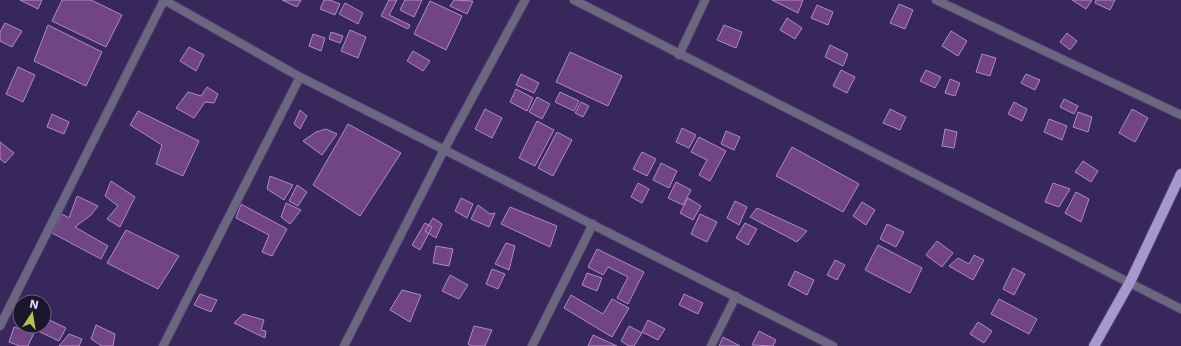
<svg xmlns="http://www.w3.org/2000/svg" width="1181" height="346" font-family="'DejaVu Sans',sans-serif">
<style>
.building{fill:#714584;stroke:#b08ac1}
.lines{fill:none;stroke-linecap:round;stroke-linejoin:round}
.street-casing{stroke:#514272;stroke-width:10}
.primary-casing{stroke:#514272;stroke-width:12}
.street{stroke:#6c6780;stroke-width:8}
.primary{stroke:#a599cc;stroke-width:10}
</style>
<rect width="100%" height="100%" fill="#37275a"/>
<!-- building -->
<path class="building" d="M20 0H42L38 9Z
M62 0H91L122 15 106 47 52 21Z
M282 0H301L297 7Z
M324 0H330L340 4 335 15 320 9Z
M389 0H397L389 15 410 25 408 29 381 16Z
M405 0H422L414 17 400 10Z
M454 0 473 1 467 14 450 6Z
M772 0H803L798 13Z
M1072 0H1092L1086 9Z
M1096 0H1115L1110 10 1095 3Z
M430 1 462 16 446 50 414 34Z
M345 3 363 13 358 24 339 14Z
M899 4 913 10 905 29 890 23Z
M817 5 833 12 828 25 811 18Z
M787 18 802 28 795 39 780 30Z
M5 23 22 31 12 47 0 41V32Z
M48 25 102 52 86 86 34 61Z
M724 25 742 32 736 48 717 40Z
M350 30 366 37 358 58 341 51Z
M951 31 967 41 958 56 942 46Z
M331 32 343 36 340 43 329 39Z
M1067 33 1077 41 1070 50 1060 42Z
M313 34 325 38 321 51 309 46Z
M830 45 848 54 843 66 825 57Z
M189 47 204 55 196 71 180 61Z
M413 51 430 61 423 71 407 61Z
M570 52 622 76 608 106 556 82Z
M982 54 996 58 990 76 976 72Z
M18 67 35 75 23 102 6 94Z
M841 70 855 77 847 93 833 86Z
M926 70 941 77 935 88 920 81Z
M521 74 539 83 534 93 516 85Z
M1026 74 1040 80 1035 90 1021 83Z
M950 79 960 83 955 96 945 93Z
M207 87 218 94 214 103 205 102 194 118 176 108 188 92 201 96Z
M516 89 533 98 527 111 510 102Z
M560 92 579 101 574 111 555 102Z
M537 97 550 104 542 119 529 112Z
M1064 99 1078 106 1074 114 1060 107Z
M581 102 589 106 583 117 575 113Z
M1014 102 1027 109 1022 121 1008 114Z
M485 109 502 118 492 138 475 129Z
M890 109 906 117 900 130 883 123Z
M1132 109 1148 118 1135 142 1119 133Z
M300 110 307 116 300 129 294 124Z
M138 111 199 141 183 176 156 164 162 145 130 125Z
M1078 112 1092 117 1088 132 1073 127Z
M52 114 69 122 64 134 47 127Z
M1049 119 1067 126 1062 140 1044 132Z
M537 121 554 130 535 166 519 158Z
M348 124 401 153 360 216 313 185Z
M682 128 696 135 689 148 676 142Z
M326 129 337 134 322 155 303 141 316 132Z
M945 129 957 132 954 148 942 146Z
M726 131 740 137 734 150 721 144Z
M557 132 572 140 553 176 538 168Z
M699 137 726 151 710 181 699 175 707 160 691 152Z
M0 142 14 153 5 163 0 159Z
M792 147 859 184 843 212 776 176Z
M642 152 656 159 647 176 633 169Z
M1083 161 1098 171 1091 182 1075 172Z
M661 163 677 171 669 188 653 180Z
M270 176 293 185 284 200 267 189Z
M111 181 135 197 120 227 107 219 118 206 105 196Z
M676 182 691 190 683 205 668 198Z
M638 183 649 189 642 203 631 197Z
M1053 183 1070 189 1059 207 1045 202Z
M297 185 307 192 298 206 289 201Z
M1076 192 1089 199 1081 222 1065 213Z
M77 196 98 206 91 215 75 227 108 246 101 259 52 233 62 214 69 218Z
M461 198 473 204 467 218 455 211Z
M688 198 701 206 693 220 680 213Z
M735 201 747 207 739 225 727 218Z
M862 202 875 210 866 225 853 216Z
M286 203 301 210 290 224 281 217Z
M241 204 287 229 272 256 262 252 269 235 236 218Z
M478 205 490 214 495 213 489 227 471 219Z
M510 207 557 226 550 247 501 224Z
M757 208 807 231 797 242 750 217Z
M700 214 717 222 707 242 691 234Z
M433 218 442 224 436 238 425 231Z
M425 223 432 227 420 250 412 245Z
M745 223 757 229 748 245 736 238Z
M887 224 904 232 896 247 880 239Z
M126 230 179 256 158 289 107 263Z
M937 241 953 253 942 267 926 255Z
M506 243 515 246 509 270 495 264Z
M878 245 922 268 910 293 865 270Z
M436 246 453 249 449 266 433 263Z
M597 249 644 272 628 304 617 298 628 277 608 267 603 275 588 267Z
M974 255 984 260 973 280 949 266 958 258 969 264Z
M835 260 845 265 837 280 827 275Z
M1013 268 1025 274 1014 295 1003 289Z
M492 269 505 274 498 289 486 284Z
M795 271 814 280 807 295 788 285Z
M587 273 602 278 597 291 582 285Z
M450 275 468 285 459 299 442 291Z
M402 290 421 295 410 322 390 310Z
M200 294 217 300 211 312 194 305Z
M684 294 703 303 698 314 679 305Z
M571 295 603 314 612 299 629 308 612 337 564 308Z
M999 299 1037 319 1029 334 991 314Z
M243 314 264 320 261 330 266 331 265 338 234 323Z
M45 318 66 328 59 341 38 331 41 326H44Z
M648 320 665 329 658 340 642 332Z
M978 322 992 331 984 343 970 334Z
M96 325 115 334 113 346H102L91 339Z
M474 326 492 330 485 346H472L468 344Z
M629 326 642 333 634 346H629L621 341Z
M14 327 34 333 28 346H20L9 342Z
M759 331 776 340 773 346 752 345Z
M69 334 82 339 79 346H59Z
M593 335 617 346H588Z
M723 337 740 346H719Z"/>
<g class="lines">
<defs>
<path id="street" d="M164 0 300 77 833 346
M574 0 1181 309
M936 0 1181 115
M679 55 705 0
M0 326 164 0
M163 346 300 77
M344 346 445 148 525 0
M532 346 593 224
M711 346 736 296"/>
<path id="primary" d="M1094 346 1130 282 1181 174"/>
</defs>
<!-- street casing -->
<use href="#street" class="street-casing"/>
<!-- primary casing -->
<use href="#primary" class="primary-casing"/>
<!-- street -->
<use href="#street" class="street"/>
<!-- primary -->
<use href="#primary" class="primary"/>
</g>
<!-- north arrow -->
<g transform="translate(32 314) rotate(12)"><circle r="19" fill="#1c162d" stroke="#67617b"/>
<path d="M0-3L7 15L0 10L-7 15Z" fill="#b5c24a"/>
<text y="-6" font-size="11" font-weight="bold" text-anchor="middle" fill="#d8d1f1">N</text>
</g>
</svg>
